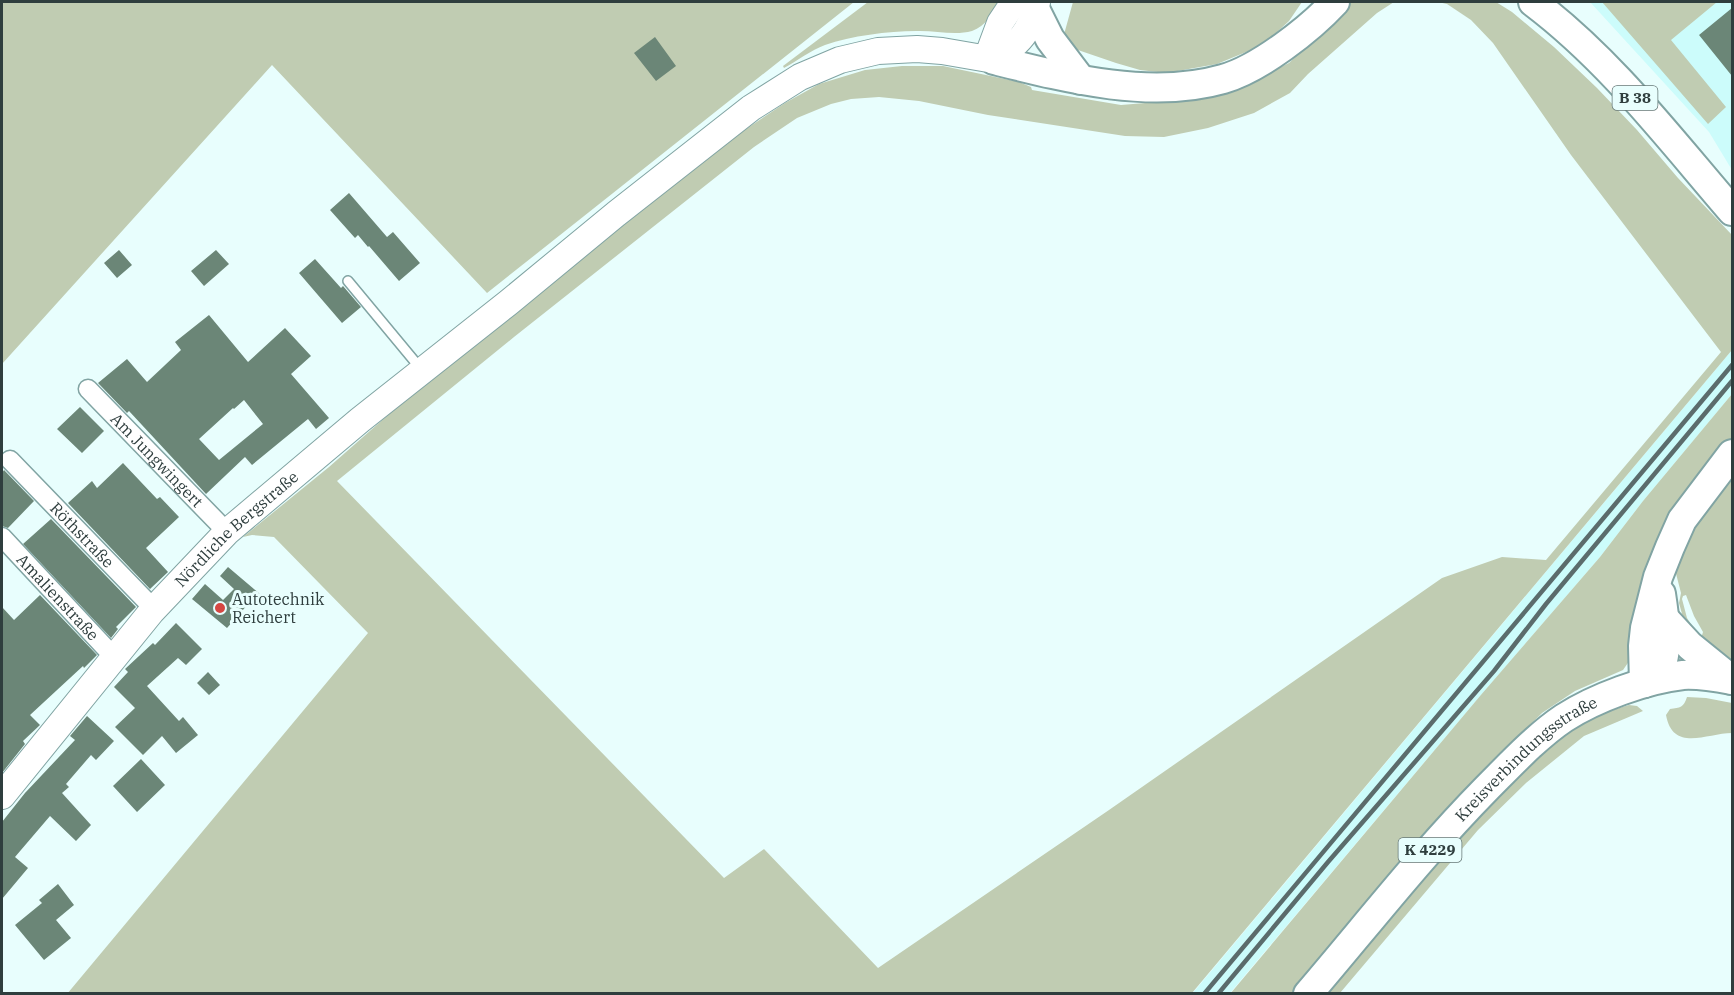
<svg xmlns="http://www.w3.org/2000/svg" width="1734" height="995" font-family="'IBM Plex Serif',serif">
<style>
.built{fill:#ccfcfb}
.green{fill:#c0ccb2}
.building{fill:#6b8677;fill-rule:evenodd}
.lines{fill:none;stroke-linecap:round;stroke-linejoin:round}
.lane-casing{stroke:#81a4a3;stroke-width:12}
.street-casing{stroke:#81a4a3;stroke-width:21}
.secondary-casing{stroke:#81a4a3;stroke-width:28}
.primary-casing{stroke:#81a4a3;stroke-width:32}
.lane{stroke:#fff;stroke-width:9}
.street{stroke:#fff;stroke-width:18}
.secondary{stroke:#fff;stroke-width:26}
.primary{stroke:#fff;stroke-width:28}
.rail{stroke:#5b6c6c;stroke-width:4.5}
.poi-dot{fill:#d64742;stroke:#e8fefd;stroke-width:2}
.labels{text-anchor:middle;stroke-width:6;stroke-linejoin:round;paint-order:stroke}
.shield{fill:#e8fefd;stroke:#667877;stroke-width:1.5}
.shield-label{font-size:15px;font-weight:bold;fill:#2f3e3e}
.street-label{font-size:16px;fill:#2f3e3e;stroke:#e8fefd}
.poi-label{font-size:16px;fill:#2f3e3e;stroke:#e8fefd;text-anchor:start}
</style>
<rect width="100%" height="100%" fill="#e8fefd"/>
<!-- built -->
<path class="built" d="M1590 2H1732V170L1709 132Z
M1732 350V394L1643 501 1600 557 1480 696 1230 993 1192 994Z"/>
<!-- green -->
<path class="green" d="M2 2H854L487 293 272 65 2 364Z
M868 2H1000C992 14 986 26 972 31 954 36 934 30 916 31 888 31 851 36 825 45 811 50 797 61 784 68L783 66Z
M1073 2H1302L1289 21 1263 45 1217 64 1166 73 1140 70 1116 63 1075 49 1063 38Z
M1345 2H1394L1377 13 1308 74 1290 93 1254 113 1208 128 1164 137 1125 136 988 115 919 101 879 97 851 99 831 104 797 118 754 147 514 337 337 481 724 878 764 849 878 968 1109 810 1442 578 1502 557 1546 560 1721 352 1571 155 1493 43 1471 20 1447 4 1438 2H1496L1512 12 1554 47 1597 88 1637 130 1678 178 1732 235V350L1192 993 67 994 368 633 274 537 252 535 243 537 329 467 388 415 501 321 701 159 785 103 819 84 865 70 902 66H943L1019 82 1031 87 1032 90 1121 105 1181 100 1237 88 1289 63 1314 39Z
M1602 2H1717L1671 40 1726 107 1708 124Z
M1732 394V440L1671 516 1632 657 1623 670 1575 691 1542 713 1495 760 1295 993 1230 994 1480 696 1600 557 1643 501Z
M1732 458V660L1700 642 1703 632 1694 616 1686 595 1683 596 1682 599 1687 618 1694 629 1684 621 1679 603 1681 593 1673 562Z
M1687 697 1706 698 1732 703V733C1707 733 1673 753 1666 715L1670 709C1680 708 1684 707 1687 697Z
M1629 705 1637 706 1643 711 1584 736 1526 783 1478 830 1340 993 1324 994C1356 956 1387 919 1419 882 1473 818 1546 727 1629 705Z"/>
<!-- building -->
<path class="building" d="M1732 8V76L1699 35Z
M655 37 676 66 656 81 634 53Z
M349 193 387 237 393 232 420 263 399 281 369 246 368 247 358 235 355 238 330 210Z
M119 250 132 265 117 278 104 263Z
M216 250 229 264 204 286 191 271Z
M315 259 341 288 343 286 361 307 342 323 299 273Z
M209 315 248 362 285 328 311 356 291 374 329 418 316 429 308 419 252 465 245 457 206 494 129 411 127 413 98 383 127 359 147 382 181 350 175 342ZM244 400 263 424 219 460 199 439 233 408 234 409Z
M80 407 104 431 82 453 57 429Z
M123 463 157 499 160 497 179 517 146 548 168 572 150 589 68 503 92 481 97 488Z
M4 470 34 501 8 528 2 526V473Z
M51 519 136 607 116 627 118 629 111 638 23 544Z
M228 567 261 595 252 606 249 603 227 628 192 599 205 584 223 600 234 589 220 576Z
M40 595 97 655 84 668 83 666 30 715 40 725 23 741 25 744 2 773V607L14 620Z
M176 623 202 649 186 665 178 658 147 686 179 721 183 717 198 735 176 753 162 736 143 755 115 727 135 708 114 687 128 672 125 669 153 643 155 645Z
M208 672 220 685 209 695 197 683Z
M87 716 114 741 96 760 91 755 66 784 69 787 62 793 91 825 76 841 50 816 15 857 28 868 2 899V822L25 793 75 740 70 736Z
M141 759 165 785 137 812 113 786Z
M58 884 74 905 56 920 71 938 44 960 15 925 42 903 39 900Z"/>
<g class="lines">
<defs>
<path id="lane" d="M348 281 421 369"/>
<g id="street">
<path id="s1" d="M88 389 227 532"/>
<path id="s2" d="M10 460 154 609"/>
<path id="s3" d="M2 537 114 657"/>
</g>
<g id="secondary">
<path d="M987 58 1000 23 1014 2"/>
<path id="s4" d="M2 796 152 611 227 532 360 420 508 303 616 214 751 108 800 77 840 60 878 51 917 49 942 51 994 60C1019 44 1031 31 1037 2"/>
</g>
<g id="primary">
<path d="M1533 2C1610 60 1669 138 1732 211"/>
<path d="M1035 9 1050 39 1081 80"/>
<path d="M994 60C1066 78 1150 100 1223 79 1259 69 1310 29 1335 2"/>
<path d="M1665 619 1690 646 1732 680"/>
<path d="M1644 683 1643 646 1645 628 1658 577 1670 547 1682 520 1732 454"/>
<path d="M1644 683C1649 678 1658 672 1661 666 1669 648 1664 613 1661 594"/>
<path id="s5" d="M1308 994C1367 925 1423 853 1487 788 1510 765 1537 736 1564 718 1595 698 1646 679 1683 675 1699 674 1716 677 1732 680"/>
</g>
</defs>
<!-- lane casing -->
<use href="#lane" class="lane-casing"/>
<!-- street casing -->
<use href="#street" class="street-casing"/>
<!-- secondary casing -->
<use href="#secondary" class="secondary-casing"/>
<!-- primary casing -->
<use href="#primary" class="primary-casing"/>
<!-- lane -->
<use href="#lane" class="lane"/>
<!-- street -->
<use href="#street" class="street"/>
<!-- secondary -->
<use href="#secondary" class="secondary"/>
<!-- primary -->
<use href="#primary" class="primary"/>
<!-- rail -->
<path class="rail" d="M1204 994 1732 365
M1218 994 1328 862 1494 671 1546 604 1732 381"/>
</g>
<!-- markers -->
<circle class="poi-dot" cx="220" cy="608" r="6"/>
<g class="labels">
<!-- shield labels -->
<g class="shield">
<rect x="1612.5" y="86" width="45" height="24" rx="4.5"/>
<rect x="1398.5" y="838" width="63" height="24" rx="4.5"/>
</g>
<g class="shield-label">
<text x="1635" y="103">B 38</text>
<text x="1430" y="855">K 4229</text>
</g>
<!-- street labels -->
<g class="street-label">
<text dy="6" stroke="none"><textPath href="#s1" startOffset="99">Am Jungwingert</textPath></text>
<text dy="6" stroke="none"><textPath href="#s4" startOffset="356">Nördliche Bergstraße</textPath></text>
<text dy="6" stroke="none"><textPath href="#s2" startOffset="104">Röthstraße</textPath></text>
<text dy="6" stroke="none"><textPath href="#s3" startOffset="82">Amalienstraße</textPath></text>
<text dy="6" stroke="none"><textPath href="#s5" startOffset="322">Kreisverbindungsstraße</textPath></text>
</g>
<!-- poi labels -->
<g class="poi-label">
<text x="232" y="605">Autotechnik<tspan x="232" dy="18">Reichert</tspan></text>
</g>
</g>
<!-- border -->
<rect width="1734" height="995" fill="none" stroke="#2f3e3e" stroke-width="6"/>
</svg>
